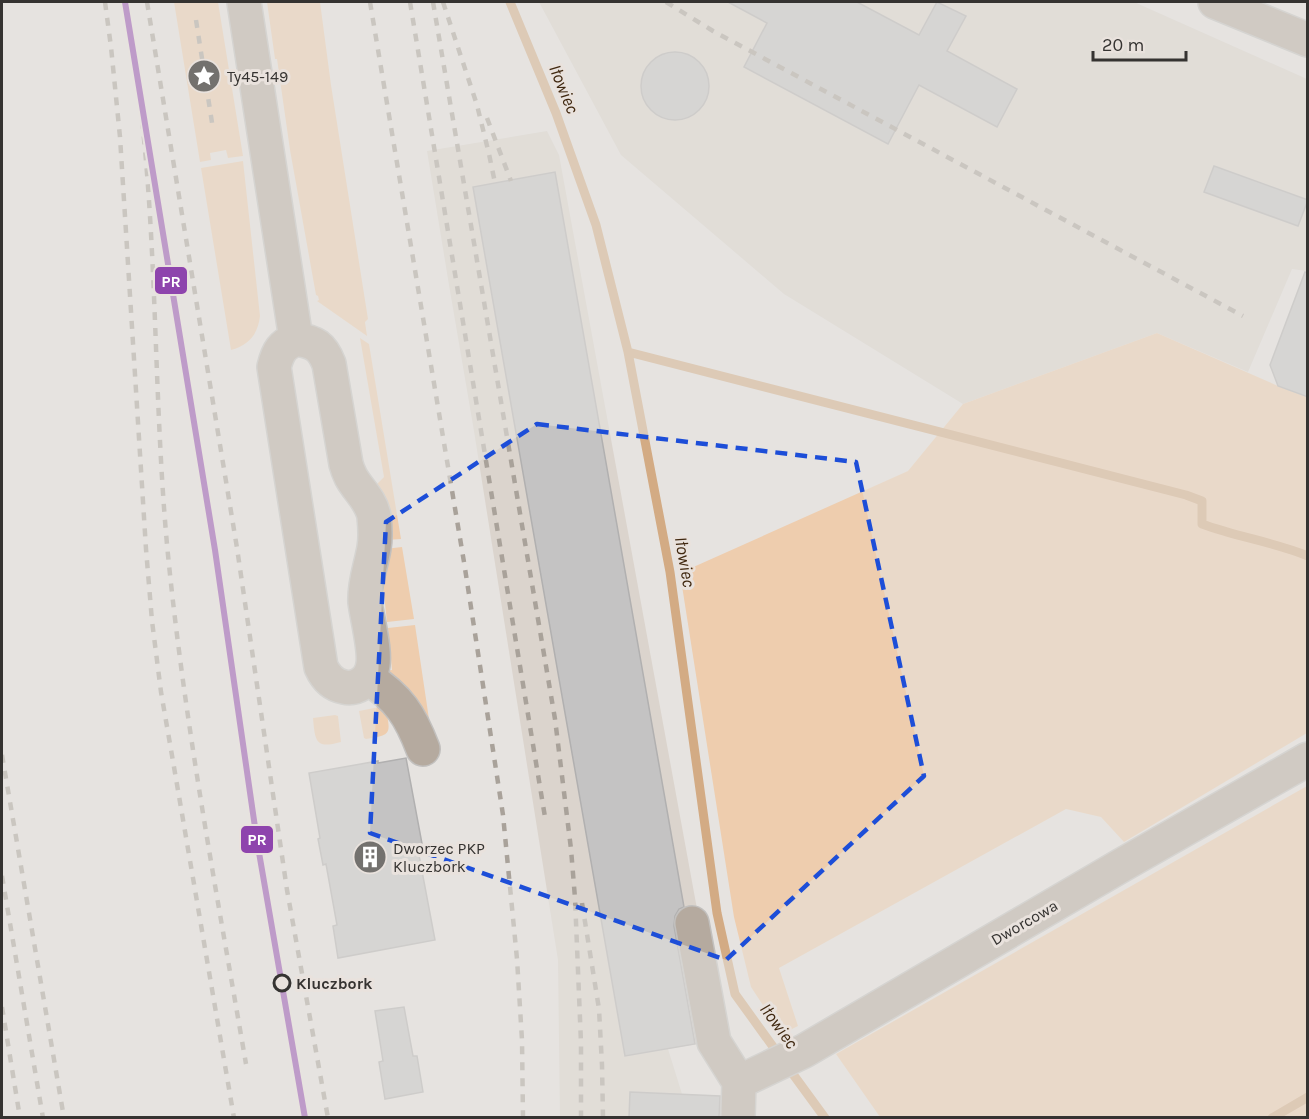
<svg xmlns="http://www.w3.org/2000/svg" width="1309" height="1119" font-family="Karla,sans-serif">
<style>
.built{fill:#dbd4cd}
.green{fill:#eecdae}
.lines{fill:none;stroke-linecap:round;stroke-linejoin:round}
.stream{stroke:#d3ab84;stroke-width:9}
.building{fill:#c4c3c3;stroke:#b1b0b0;stroke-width:1.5}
.minor-casing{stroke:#c2c0be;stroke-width:36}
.minor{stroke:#b5aa9f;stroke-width:33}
.rail{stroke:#a9a29a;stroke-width:4.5;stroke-dasharray:8 8;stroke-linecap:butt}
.rail-1-casing{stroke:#e9e2dd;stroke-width:10}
.rail-1{stroke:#8e44ad;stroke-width:6}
.marked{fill:none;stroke:#1d4ed8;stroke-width:4.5;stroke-dasharray:12 8;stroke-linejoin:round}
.stop-dot{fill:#e9e2dd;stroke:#353331;stroke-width:3}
.labels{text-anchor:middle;stroke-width:6;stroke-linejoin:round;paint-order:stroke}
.poi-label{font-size:16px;fill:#353331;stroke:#e9e2dd;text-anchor:start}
.street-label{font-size:16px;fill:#353331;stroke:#e9e2dd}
.stop-label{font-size:16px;font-weight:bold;fill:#353331;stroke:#e9e2dd;text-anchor:start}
.water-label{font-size:18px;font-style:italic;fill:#402810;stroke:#e9e2dd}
.line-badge{stroke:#e9e2dd;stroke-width:2}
.badge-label{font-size:16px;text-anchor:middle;font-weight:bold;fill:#fff}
</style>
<rect width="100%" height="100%" fill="#e6e3e0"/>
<!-- built -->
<path class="built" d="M539 2H1134L1307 79V271L1292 269 1248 372 1157 333 963 404 784 294 621 155Z
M547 131 559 155 721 1040 668 1049 682 1094 724 1096 737 1117H560L558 960 474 431 449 285 427 151Z"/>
<!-- green -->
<path class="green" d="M174 2H218L243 156 228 158 226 150 210 153 211 160 200 162Z
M267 2H320L331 85 368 319 365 322 367 336 317 301 319 300 318 296 316 295 290 150 277 59H275Z
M243 161 260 316C258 334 249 345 231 350L201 168Z
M1157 333 1278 386 1307 397V733L1124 842 1101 817 1066 809 779 968 798 1026 782 1034 751 987 734 917 680 573 908 471 963 404Z
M360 338 369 344 401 539 386 540 374 487 384 477Z
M402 547 414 619 387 622 381 567 385 549Z
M415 625 433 746 385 671 392 670 388 628Z
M384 706 386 708C390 733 393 735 366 739L364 738 359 711Z
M335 715 338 716 341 742C316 749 315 742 313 718Z
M1307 786V1117H880L836 1054Z"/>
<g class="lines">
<!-- stream -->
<path class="stream" d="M510 2 556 113 596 225 628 352 670 572 717 913 735 994 779 1055
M628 352 1186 495 1202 501V524C1237 537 1274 542 1308 556
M787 1066 825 1118
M1272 1118 1308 1097"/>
</g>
<!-- building -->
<path class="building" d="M728 2H857L919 35 937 2 966 16 947 51 1017 89 997 127 919 85 888 144 744 67 767 23Z
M641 86a34 34 0 1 1 68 0a34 34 0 1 1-68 0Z
M1214 166 1308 200 1298 226 1204 192Z
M555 172 684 907 679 909 675 916 674 926 695 1044 625 1056 473 187Z
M1305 272 1308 273V397L1278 386 1270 365Z
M406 758 423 849 418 850 435 940 338 958 333 926 337 925 326 864 323 865 318 839 320 838 309 773 378 761V763Z
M404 1007 413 1056H417L423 1092 385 1099 379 1062 383 1061 375 1011Z
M630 1092 720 1096 719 1118H629Z"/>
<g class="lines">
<defs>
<path id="minor" d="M244 2 296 339
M1215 2 1308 40
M296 339C315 342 322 346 329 364L346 464C347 468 349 473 351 477 358 490 371 500 374 516 375 526 376 537 374 548 371 566 364 583 365 602 367 619 377 654 372 669 369 681 356 690 344 687 333 685 326 678 321 667L274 367C278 351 282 345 296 339Z
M368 678C399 698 410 715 423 749
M692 923 714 1042 739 1082
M739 1082 804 1051 1122 865 1308 759
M738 1118 739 1082"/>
</defs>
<!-- minor casing -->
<use href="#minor" class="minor-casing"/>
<!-- minor -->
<use href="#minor" class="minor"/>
<!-- rail -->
<path class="rail" d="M105 2 111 47 120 137 146 549 152 621 161 692 174 767 234 1118
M147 2 237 548 287 890 328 1118
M370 2 464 562 503 815 517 959 522 1040 523 1118
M410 2 545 817
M433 2 555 719 571 849 575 898 581 1043V1118
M443 2 477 105 489 154 495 183
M666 2 713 31 1243 316
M196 20 213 129
M134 57C159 222 152 389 168 555 185 726 217 895 246 1064
M487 118 511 181
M2 755 64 1118
M2 876 43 1118
M582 903 599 1009 602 1065 603 1118
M2 1007 20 1118"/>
<defs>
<path id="rail-1" d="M125 2 215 550 257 841 305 1118"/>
</defs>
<!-- rail-1 casing -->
<use href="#rail-1" class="rail-1-casing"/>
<!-- rail-1 -->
<use href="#rail-1" class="rail-1"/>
</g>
<!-- marked area -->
<path d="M0 0H1309V1119H0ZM537 424 856 462 924 776 726 960 370 833 386 522Z" fill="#e6e3e0" fill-opacity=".55" fill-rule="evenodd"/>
<path class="marked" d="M537 424 856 462 924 776 726 960 370 833 386 522Z"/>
<!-- icons -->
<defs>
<symbol id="sight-disc" viewBox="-11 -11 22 22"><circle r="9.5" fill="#73716e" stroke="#e9e2dd"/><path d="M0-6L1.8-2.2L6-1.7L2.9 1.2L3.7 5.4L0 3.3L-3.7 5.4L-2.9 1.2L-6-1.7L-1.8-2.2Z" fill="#fff"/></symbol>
<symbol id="building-disc" viewBox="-11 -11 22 22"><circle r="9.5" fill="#73716e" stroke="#e9e2dd"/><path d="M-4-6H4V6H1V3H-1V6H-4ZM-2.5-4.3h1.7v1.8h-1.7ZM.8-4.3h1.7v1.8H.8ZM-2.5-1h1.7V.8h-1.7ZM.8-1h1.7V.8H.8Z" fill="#fff"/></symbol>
</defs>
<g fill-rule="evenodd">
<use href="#sight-disc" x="185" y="57" width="38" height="38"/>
<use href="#building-disc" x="351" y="838" width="38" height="38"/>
</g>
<!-- markers -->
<circle class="stop-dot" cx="282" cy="983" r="8"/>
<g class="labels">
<!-- poi labels -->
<g class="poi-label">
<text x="227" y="82">Ty45-149</text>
<text x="393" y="854">Dworzec PKP<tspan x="393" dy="18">Kluczbork</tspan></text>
</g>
<!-- street labels -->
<g class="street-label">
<text transform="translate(1024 922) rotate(-30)" y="6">Dworcowa</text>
</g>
<!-- stop labels -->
<g class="stop-label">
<text x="296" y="989">Kluczbork</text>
</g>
<!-- water labels -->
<g class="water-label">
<text transform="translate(564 89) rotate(68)" y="6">Iłowiec</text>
<text transform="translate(685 562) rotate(80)" y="6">Iłowiec</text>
<text transform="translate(779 1026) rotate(54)" y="6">Iłowiec</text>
</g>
</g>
<g class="line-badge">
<rect x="154" y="266" width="34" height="29" rx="6" fill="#8e44ad"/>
<rect x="240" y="825" width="34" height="29" rx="6" fill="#8e44ad"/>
</g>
<g class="badge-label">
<text x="171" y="287">PR</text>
<text x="257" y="845">PR</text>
</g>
<!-- border -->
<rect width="1309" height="1119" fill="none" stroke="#353331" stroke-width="6"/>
<!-- scale -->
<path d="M1093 51v9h93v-9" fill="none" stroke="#353331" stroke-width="3"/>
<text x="1102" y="51" font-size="18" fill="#353331" stroke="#e9e2dd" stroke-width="4.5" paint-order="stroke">20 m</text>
</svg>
